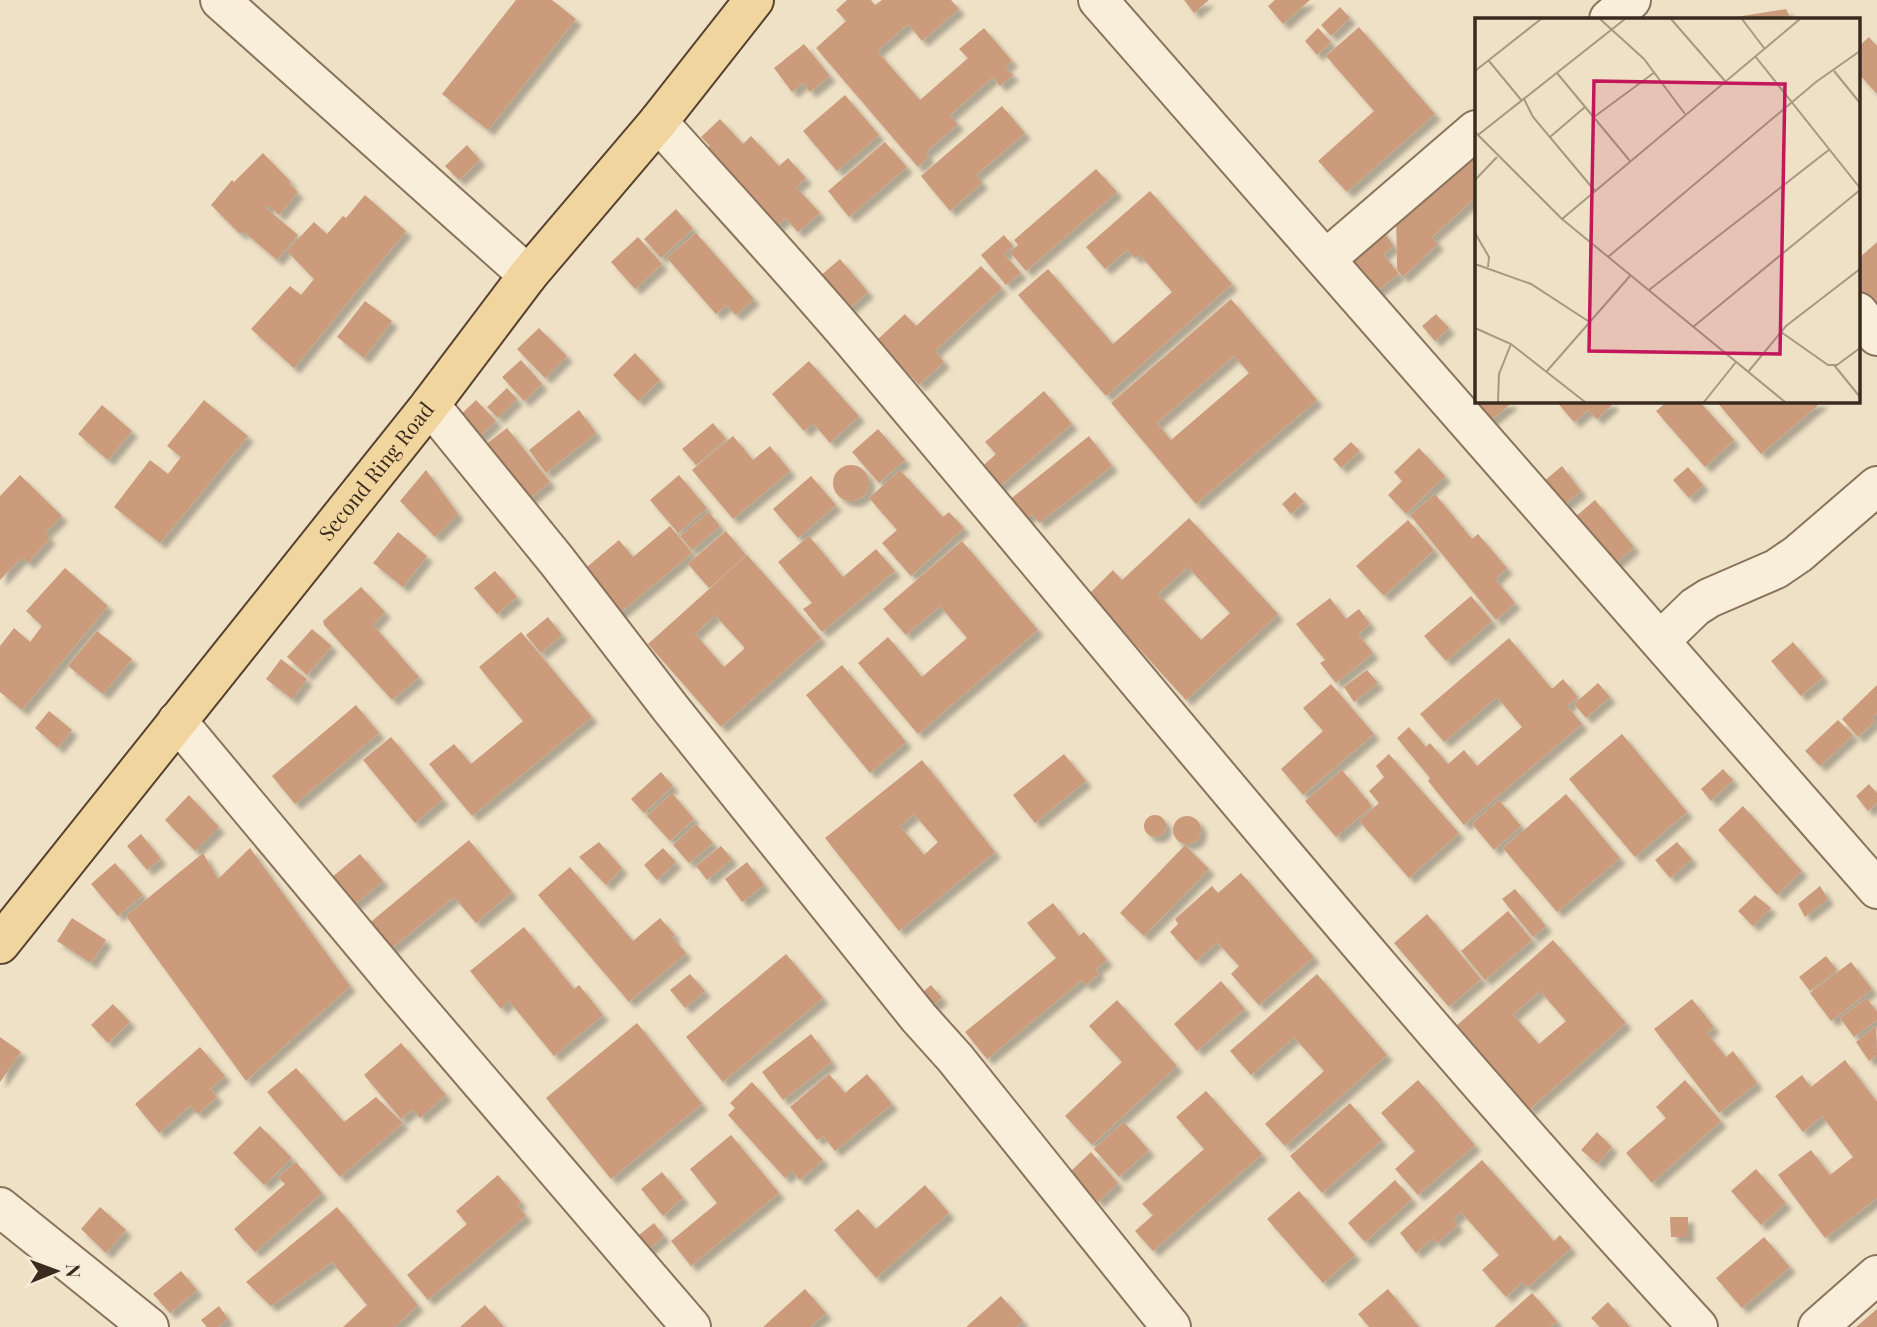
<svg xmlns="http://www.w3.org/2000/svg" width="1877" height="1327" font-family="'Playfair Display',serif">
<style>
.building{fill:#cc9b7c;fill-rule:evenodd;filter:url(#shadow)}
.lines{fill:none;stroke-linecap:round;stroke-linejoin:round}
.minor-casing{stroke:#89735c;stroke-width:42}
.major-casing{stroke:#574130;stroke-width:42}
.minor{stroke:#f9eed9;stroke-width:38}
.major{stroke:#f0d59f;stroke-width:38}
.labels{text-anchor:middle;stroke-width:5;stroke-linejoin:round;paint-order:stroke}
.street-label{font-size:21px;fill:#3a2b1f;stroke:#f5ebd6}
.inset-road{fill:none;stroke:#a69883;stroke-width:2}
.view{fill:#c2185b;fill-opacity:0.15;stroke:#c2185b;stroke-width:3.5}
.inset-edge{fill:none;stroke:#3a2b1f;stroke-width:3.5}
</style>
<defs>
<filter id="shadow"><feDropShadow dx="6" dy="6" stdDeviation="2" flood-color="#0004"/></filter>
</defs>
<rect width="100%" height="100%" fill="#eee1c6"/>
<!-- building -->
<path class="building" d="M516 0H552L576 19 488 130 442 94Z
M847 0H871L875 5 882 0H951L959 9 922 41 908 24 877 51 920 100 968 58 959 49 984 28 1012 61 1005 67 1013 75 1000 86 993 77 950 115 958 124 925 153 929 157 918 167 816 48 846 21 836 10Z
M1184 0H1209L1194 13Z
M1275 0H1310L1283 24 1268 6Z
M1340 7 1350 18 1331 36 1321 25Z
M1786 9 1791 19H1730V18Z
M1359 27 1435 114 1347 192 1318 161 1374 111 1326 56Z
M1318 28 1331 42 1317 55 1305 41Z
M1869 37 1877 46V94L1858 73V47Z
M804 44 830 76 810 92 803 83 792 92 774 68Z
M845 95 879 135 837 171 803 131Z
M1002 106 1025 133 976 175 982 183 950 211 921 176Z
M720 119 743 144 751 136 779 166 788 158 806 178 796 187 820 213 798 232 785 218 777 226 700 156 710 146 701 137Z
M1476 137V197L1432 237 1438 244 1403 277 1397 270 1396 206Z
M885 142 907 167 849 217 828 191Z
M467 145 480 160 459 180 445 166Z
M263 153 291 182 289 184 298 192 279 215 269 205 266 208 298 235 277 260 243 231 240 234 211 205 232 180 234 182Z
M1096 169 1117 192 1026 271 1010 252 1018 245 1014 240Z
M1150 191 1232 284 1106 396 1018 295 1048 269 1113 344 1172 292 1140 255 1135 258 1127 250 1105 269 1086 247Z
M365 195 406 231 294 368 251 329 290 286 301 295 314 279 287 251 314 222 327 234 343 216 346 218Z
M676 209 693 229 661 258 644 239Z
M1377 224 1394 246 1383 254 1399 274 1369 297 1336 256Z
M696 233 754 299 736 315 726 305 716 314 667 258Z
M1004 235 1013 246 1004 254 1021 273 1006 285 981 255Z
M638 237 662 264 635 289 611 262Z
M1877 242V324L1858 302V259Z
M840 259 868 292 847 310 820 276Z
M981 266 1002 288 935 351 944 362 919 385 877 340 905 314 916 326Z
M1231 299 1317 400 1196 504 1111 403ZM1234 356 1249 373 1171 440 1157 423Z
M365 301 392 321 364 358 337 337Z
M1436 314 1449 328 1435 341 1422 326Z
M539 328 567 356 545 378 517 349Z
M635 353 660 380 638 401 613 375Z
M521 360 542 384 524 401 502 377Z
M809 361 859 416 830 443 813 423 804 431 772 394Z
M507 388 517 399 498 418 487 407Z
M1044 391 1072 424 993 492 976 472 996 454 985 442Z
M204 400 248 436 160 543 114 507 150 460 168 474 181 457 167 446Z
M476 400 496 421 473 443 453 422Z
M1482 401H1510L1512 403 1486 424 1473 408Z
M1556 401H1611L1613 404 1597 419 1588 410 1574 422Z
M1668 401H1699L1734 440 1705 467 1656 411Z
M1716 401H1823L1761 454Z
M102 405 132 431 108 460 78 434Z
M579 410 596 433 546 473 529 450Z
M713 423 726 439 696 465 682 449Z
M507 428 550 482 519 507 476 452Z
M878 429 905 460 879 483 852 452Z
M733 436 753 460 770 446 790 471 733 519 692 470Z
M1089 436 1112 466 1039 523 1032 514 1023 521 1008 501Z
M1351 442 1360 451 1341 468 1333 459Z
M1419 448 1445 476 1406 514 1388 495 1402 481 1394 472Z
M833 483a18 18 0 1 1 36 0a18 18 0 1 1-36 0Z
M1562 466 1581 491 1562 507 1543 482Z
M1688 467 1703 485 1689 498 1673 480Z
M426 470 458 514 435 537 400 501Z
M900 470 943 517 949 512 964 528 911 576 882 543 897 530 869 498Z
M20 475 62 516 45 533 50 538 28 563 22 557 0 580V496Z
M679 475 707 508 678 533 650 500Z
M811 476 836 505 798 538 773 509Z
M1295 492 1304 502 1291 514 1282 504Z
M1435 494 1472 539 1478 534 1507 568 1495 579 1515 603 1496 620 1410 515Z
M1595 500 1634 547 1613 565 1574 518Z
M709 512 720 526 692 550 680 536Z
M1189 518 1278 614 1186 700 1089 594 1113 570 1122 580ZM1188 567 1230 613 1201 640 1158 594Z
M1408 520 1434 550 1384 596 1356 566Z
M670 526 692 553 616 616 581 572 619 540 633 557Z
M726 531 746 555 709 588 688 564Z
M398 532 427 556 403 587 373 563Z
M809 536 843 577 876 549 895 571 822 632 803 609 812 603 778 562Z
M962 541 1038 630 918 734 858 663 888 637 922 677 967 638 940 606 906 635 883 609Z
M747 555 821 638 721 727 648 644ZM715 615 745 648 724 667 695 634Z
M65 568 108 606 22 710 0 692V646L14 628 30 642 42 626 26 611Z
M495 571 517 597 497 614 474 588Z
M361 587 385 612 373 625 419 677 392 700 324 625 323 621Z
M1471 596 1492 621 1446 661 1424 636Z
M1330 598 1346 619 1359 609 1370 624 1358 634 1373 653 1336 683 1320 663 1325 660 1296 624Z
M548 617 562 635 541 653 526 635Z
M312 629 332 646 307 675 287 657Z
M97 631 132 659 103 694 68 666Z
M521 632 592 717 472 816 429 764 454 744 471 764 523 721 479 667Z
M1509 638 1552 689 1563 679 1578 697 1567 706 1582 724 1464 825 1428 781 1430 778 1397 738 1409 727 1426 747 1430 743 1448 764 1464 750 1477 766 1522 727 1497 697 1444 742 1420 714Z
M1793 642 1823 677 1801 696 1771 661Z
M281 659 307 679 292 699 266 679Z
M842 665 906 742 870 773 806 695Z
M1367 670 1378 683 1354 702 1344 687Z
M1598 683 1610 697 1586 718 1574 704Z
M1331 684 1374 734 1303 795 1281 769 1323 731 1303 708Z
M1877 685V713L1872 718 1875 721 1858 737 1842 719Z
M356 705 379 733 295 804 272 776Z
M49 711 72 730 58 748 35 728Z
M1838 720 1853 735 1820 766 1805 751Z
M1622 734 1687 812 1635 857 1569 779Z
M391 737 443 799 415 823 363 760Z
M1064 754 1086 781 1035 823 1013 795Z
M1389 754 1459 833 1409 878 1359 821 1379 803 1369 791 1384 777 1376 766Z
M922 760 995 852 899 931 825 838ZM914 814 938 842 924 855 900 826Z
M1723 769 1733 780 1711 801 1701 789Z
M1342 770 1372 806 1336 837 1305 801Z
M661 772 673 786 644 813 631 799Z
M1869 784 1877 793V803L1868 811 1856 796Z
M672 793 694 819 670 841 647 816Z
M1566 794 1620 858 1557 912 1503 848Z
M189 795 219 827 195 851 165 820Z
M1499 800 1521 826 1494 850 1472 824Z
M1743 806 1802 871 1777 895 1718 830Z
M1144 826a11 11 0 1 1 22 0a11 11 0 1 1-22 0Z
M1173 830a14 14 0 1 1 28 0a14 14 0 1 1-28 0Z
M696 824 713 843 689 863 673 845Z
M141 834 161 859 147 870 127 846Z
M469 840 512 892 476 923 454 897 381 957 360 931Z
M599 842 622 868 606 885 579 857Z
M1677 842 1692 859 1670 878 1655 860Z
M1185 845 1209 869 1144 936 1120 913Z
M721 846 732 859 707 880 696 866Z
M250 848 350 986 246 1081 126 916 203 853 218 879Z
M663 848 676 862 657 880 644 865Z
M360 854 383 881 343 914 320 887Z
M747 862 764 885 742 902 725 879Z
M115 863 143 895 118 916 91 884Z
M570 867 633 941 660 918 675 935 672 937 686 953 629 1002 538 895Z
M1241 873 1314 957 1259 1005 1231 974 1239 966 1217 942 1196 961 1170 932 1178 924 1175 919 1212 886 1218 893Z
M1820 886 1828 899 1805 917 1798 904Z
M1515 889 1546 926 1533 937 1502 899Z
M1755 895 1771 908 1753 926 1738 911Z
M1053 903 1079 936 1084 932 1107 960 1096 969 1099 974 1086 985 1082 980 987 1059 965 1032 1056 958 1027 923Z
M1508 911 1532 940 1485 980 1461 951Z
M1427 914 1481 979 1449 1007 1394 943Z
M72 918 106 940 91 963 57 941Z
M524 927 574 989 579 985 603 1015 554 1056 509 1001 501 1009 470 971Z
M1553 940 1626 1023 1529 1110 1455 1027ZM1540 991 1566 1021 1539 1044 1513 1015Z
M786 954 823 998 723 1082 686 1037Z
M1826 956 1837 970 1810 991 1799 977Z
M1851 962 1872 989 1831 1021 1810 993Z
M690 974 705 991 685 1008 670 990Z
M1317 974 1387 1055 1285 1146 1265 1124 1324 1071 1294 1037 1251 1075 1230 1051Z
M1221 981 1245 1009 1197 1051 1174 1024Z
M931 985 942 998 919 1017 909 1004Z
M1867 998 1877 1012V1020L1854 1037 1840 1018Z
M1692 999 1714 1027 1707 1033 1726 1057 1733 1051 1757 1083 1719 1113 1654 1029Z
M1117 1000 1177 1066 1092 1145 1065 1116 1122 1062 1089 1026Z
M113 1004 130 1022 108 1043 91 1025Z
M637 1023 702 1104 611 1179 546 1098Z
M1876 1026 1877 1055 1869 1061 1856 1042Z
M811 1034 832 1062 783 1100 762 1072Z
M0 1037 21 1052 0 1082Z
M401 1043 446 1095 420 1118 413 1109 401 1119 364 1075Z
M200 1047 225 1076 210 1089 217 1097 198 1114 190 1106 159 1133 135 1104Z
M1845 1060 1877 1102V1198L1825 1238 1778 1175 1811 1150 1830 1175 1853 1157 1822 1116 1803 1132 1775 1096 1802 1075 1811 1087Z
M296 1068 344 1122 376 1097 403 1123 340 1177 267 1092Z
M829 1074 845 1093 867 1074 892 1104 835 1151 823 1136 817 1140 790 1107Z
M1418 1080 1475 1145 1418 1195 1395 1169 1415 1151 1381 1113Z
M1685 1080 1721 1121 1652 1183 1626 1153 1666 1118 1656 1107Z
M752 1082 823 1160 800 1180 792 1171 785 1178 728 1115 735 1108 730 1103Z
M1206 1091 1262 1154 1153 1251 1135 1231 1153 1215 1142 1204 1204 1149 1176 1117Z
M1350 1103 1382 1140 1322 1193 1290 1156Z
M1124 1122 1149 1150 1119 1177 1094 1149Z
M260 1126 292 1158 264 1185 233 1153Z
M1597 1132 1612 1147 1598 1164 1581 1150Z
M731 1135 779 1193 691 1266 671 1241 717 1203 690 1169Z
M1091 1152 1118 1183 1098 1202 1070 1172Z
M1482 1160 1554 1241 1560 1235 1571 1248 1528 1287 1522 1282 1506 1297 1482 1270 1499 1255 1461 1212 1453 1220 1458 1225 1437 1243 1433 1238 1416 1253 1400 1233Z
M296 1162 322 1193 255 1252 234 1229 285 1184 278 1177Z
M1756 1169 1786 1203 1761 1225 1731 1191Z
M662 1172 683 1198 663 1216 641 1189Z
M498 1175 521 1202 517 1205 526 1216 428 1300 407 1275 467 1224 456 1211Z
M1395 1180 1412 1199 1365 1242 1348 1223Z
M925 1185 949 1213 876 1278 834 1230 858 1209 876 1229Z
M1299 1191 1355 1255 1323 1283 1267 1219Z
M100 1207 126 1230 106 1253 81 1229Z
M337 1207 418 1305 395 1327H343L367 1305 332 1262 271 1306 246 1282Z
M1670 1217H1688V1237H1671Z
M654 1223 664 1236 644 1253 634 1239Z
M1764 1237 1790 1267 1742 1308 1716 1278Z
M181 1271 197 1290 170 1313 153 1294Z
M805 1289 826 1313 810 1327H763Z
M1388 1289 1419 1327H1369L1358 1314Z
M1532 1293 1557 1321 1550 1327H1494Z
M1001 1296 1023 1321 1016 1327H966Z
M1608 1302 1630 1327H1600L1591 1318Z
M485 1305 504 1327H460Z
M219 1306 228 1319 218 1327H207L201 1320Z
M1877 1309V1327H1856Z"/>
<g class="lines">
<defs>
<path id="minor" d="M220 0 528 275
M1098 0 1877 889
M1609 19 1631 0
M658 122C725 197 795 272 860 349 1137 677 1407 1011 1698 1327
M1326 259 1476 130
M1858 312 1877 336
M430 405 557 561 671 709 919 1018 955 1058 1171 1327
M1661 640 1695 607 1709 598 1776 569 1798 554 1877 486
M177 721 400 988 691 1327
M0 1207 149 1327
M1818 1327 1877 1275"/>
<g id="major">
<path id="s1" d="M0 944 430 405 528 275 658 122 754 0"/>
</g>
</defs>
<!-- minor casing -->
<use href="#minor" class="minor-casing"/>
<!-- major casing -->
<use href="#major" class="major-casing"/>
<!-- minor -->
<use href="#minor" class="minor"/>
<!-- major -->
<use href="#major" class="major"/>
</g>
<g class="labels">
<!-- street labels -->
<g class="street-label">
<text dy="7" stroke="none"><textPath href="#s1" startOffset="604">Second Ring Road</textPath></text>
</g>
</g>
<!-- overview -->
<g transform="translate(1475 18)">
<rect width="385" height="385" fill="#eee1c6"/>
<path class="inset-road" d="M125 1 169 41 210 96M196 1 250 63M267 1 289 30M280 38 385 170M14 43 47 83M0 53 66 1M359 53 385 85M82 55 155 143M49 81 58 99 120 173M119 99 180 54M0 114 87 201 310 384M3 117 150 1M75 119 110 89M0 162 22 139M87 201 325 1M0 215 14 239 13 249M133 239 341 64 385 33M0 246 56 266 113 303M174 272 355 131M218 309 385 172M0 310 36 326 110 384M306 314 353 347H362L385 330M359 347 385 379M72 353 155 258M273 354 311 308 385 251M23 384 24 356 36 326M229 384 261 344"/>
<path class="view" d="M119 63 310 66 305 336 114 333Z"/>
<rect width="385" height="385" class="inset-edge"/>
</g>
<!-- north arrow -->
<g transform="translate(56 1271) rotate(89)" stroke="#f5ebd6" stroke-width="5" paint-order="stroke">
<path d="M0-5L12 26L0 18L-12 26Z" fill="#3a2b1f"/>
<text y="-10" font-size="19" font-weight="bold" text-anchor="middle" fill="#3a2b1f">N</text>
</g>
</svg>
